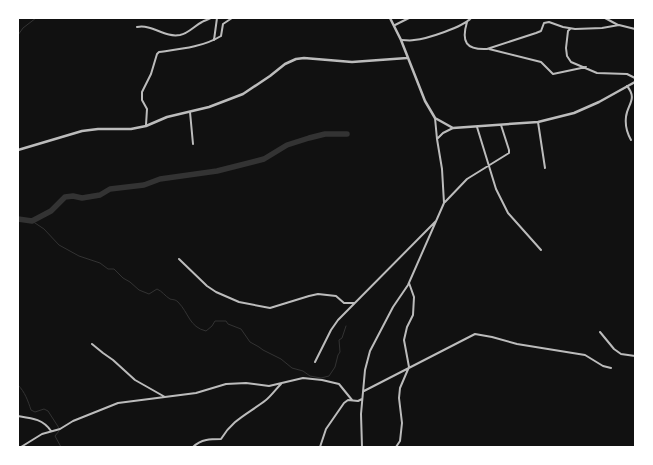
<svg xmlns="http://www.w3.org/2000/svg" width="653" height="465" font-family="Inter,sans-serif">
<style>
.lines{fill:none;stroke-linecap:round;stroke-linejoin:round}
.stream{stroke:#333;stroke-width:1}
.river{stroke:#333;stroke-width:5.5}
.minor{stroke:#bcbcbc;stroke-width:2}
.tertiary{stroke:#bcbcbc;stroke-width:2.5}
</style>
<rect width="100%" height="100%" fill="#111"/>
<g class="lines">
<!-- stream -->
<path class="stream" d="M18 35 23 28 36 18
M32 221 44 229 59 245 79 256 100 263 108 269H114L123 278 130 282 139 290 149 294 157 289C162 291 165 296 170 299 173 300 175 299 178 302 189 313 189 327 206 331L212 326 215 321H226L228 324 241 329 250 342 259 347 263 350 281 359 292 368 303 371 310 376 321 378 329 376 335 367 338 355 340 352 339 340 342 338 346 326
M18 385C25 392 28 401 31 410L35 412 44 409 48 411 59 428
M59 431 55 436 61 447"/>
<!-- river -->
<path class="river" d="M18 219 32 221 51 211 65 197 73 196 82 198 100 195 110 189 144 185 160 179 217 171 264 159 287 145 309 138 325 134H347"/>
<!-- minor -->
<path class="minor" d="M605 18 618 25
M467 22C461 42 466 50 487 49L536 33 541 31 544 23 549 22 563 27 575 29 602 28 619 25 635 29
M395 25 409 18
M137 27C153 24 164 38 180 35 189 33 194 26 202 22 205 20 208 20 211 18
M570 29 568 31 566 48 567 56 571 62 597 73 627 74 635 78
M214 40 217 18
M401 40C406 40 410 41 414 40 427 39 463 27 471 18
M489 49 541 62 553 74 586 67
M627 86C638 99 627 105 626 117 625 125 627 133 631 140
M190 112 193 144
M538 122 545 168
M146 125 147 109 142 100V92L151 74 157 54 159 52C181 49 203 47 221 36L223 24 232 18
M477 127 496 189 508 213 541 250
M437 139 443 133 453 128
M445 202 467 179 509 153V150L501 125
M179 259 207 286 216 292 239 302 270 308 309 296 318 294 336 296 344 303H355
M600 332 614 349 621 354 635 356
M92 344 103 353 113 360 135 380 165 397
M315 362 331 330 338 320 436 221
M364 391 475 334 492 337 517 344 585 355 603 366 611 368
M18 416C31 418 43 419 51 431
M21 447 42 434 60 429 73 421 118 403 196 393 226 384 246 383 269 386 303 378 322 380 339 384 352 400
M193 447C201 439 211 439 221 439 233 419 248 414 266 400 271 396 276 389 281 384
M320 447 326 429 344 403 348 400 358 401 362 399
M362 447 361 414 365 370 370 351 393 307 408 285 444 203 442 169 437 139 435 118
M396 447 400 441 402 423 399 398 400 388 409 367 404 340 407 327 413 315 414 297 409 283"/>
<!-- tertiary -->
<path class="tertiary" d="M390 18 401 40 425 101 435 118 453 128 538 122 574 113 599 102 635 82
M18 150 82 131 98 129H131L146 126 167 117 209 107 243 94 270 76 285 64 296 59 304 58 352 62 407 58"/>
</g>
<!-- border -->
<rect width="653" height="465" fill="none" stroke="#ffffff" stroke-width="38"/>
</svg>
